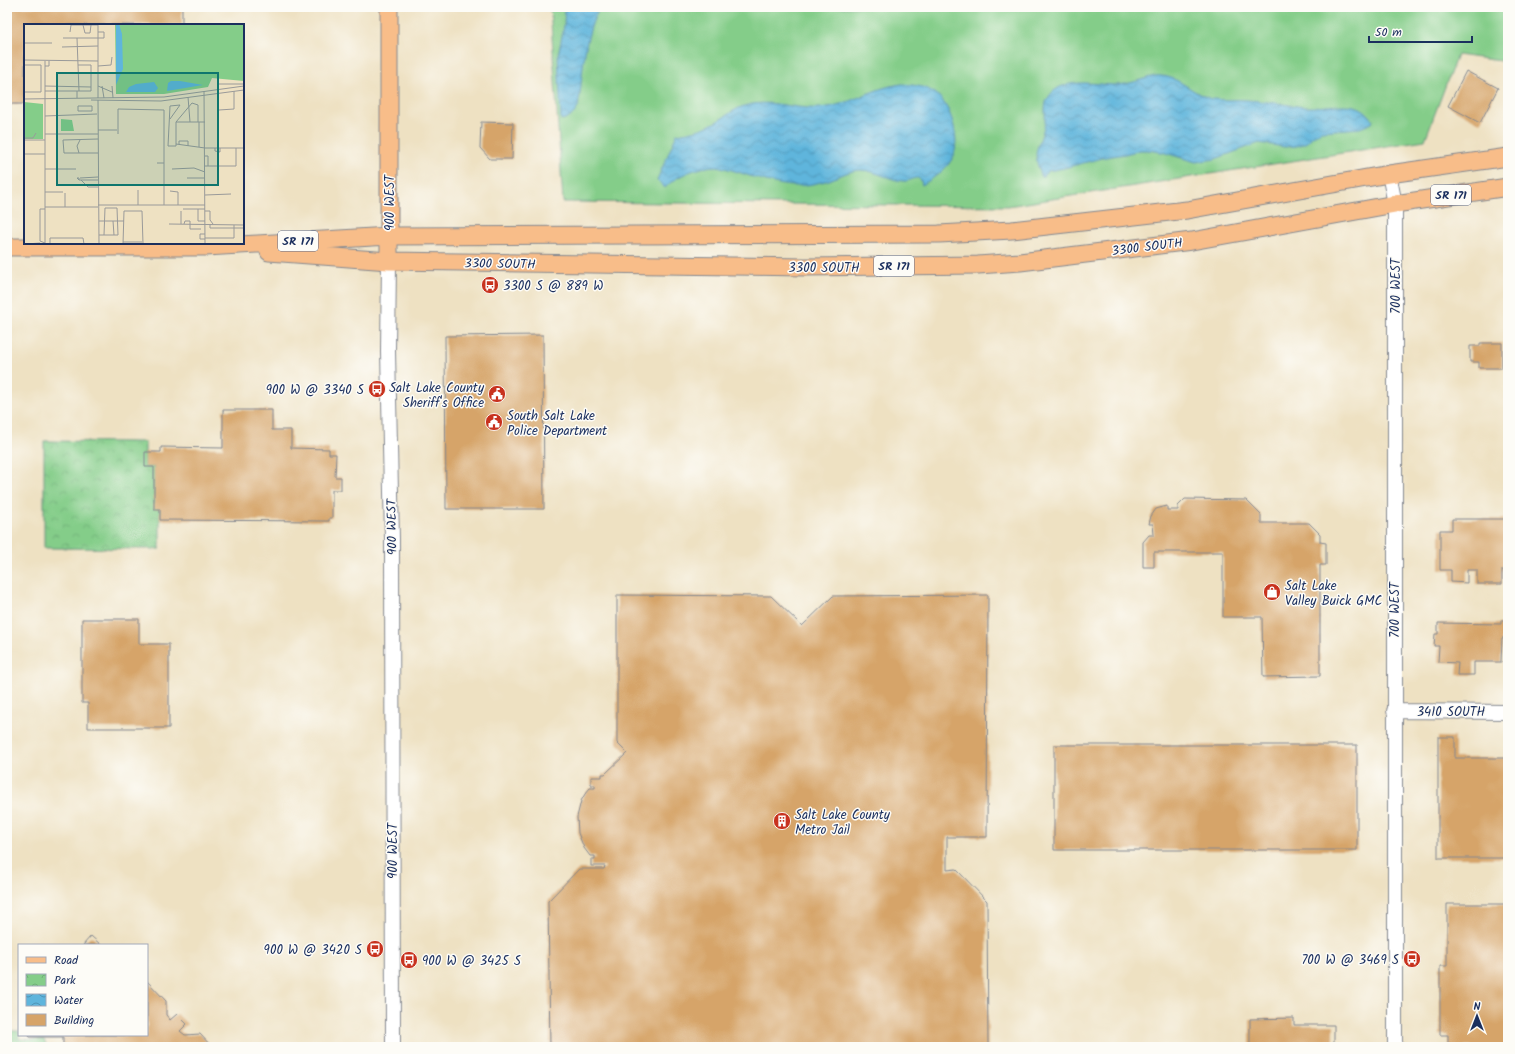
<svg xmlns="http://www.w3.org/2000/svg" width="1515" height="1054" font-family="Kalam,sans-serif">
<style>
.green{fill:#84cd89;stroke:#507e74}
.park{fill:url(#park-crowns);stroke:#507e74}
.water{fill:url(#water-waves);stroke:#3d729d}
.building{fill:#d6a469}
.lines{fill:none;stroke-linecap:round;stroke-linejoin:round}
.minor-casing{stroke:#848890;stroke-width:16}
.major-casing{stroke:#848890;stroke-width:19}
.minor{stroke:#fff;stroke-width:14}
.major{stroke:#f8bd89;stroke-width:17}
.labels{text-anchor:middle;stroke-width:3;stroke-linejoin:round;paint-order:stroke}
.shield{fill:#fdfcf7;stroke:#5f6c8c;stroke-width:1}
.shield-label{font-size:12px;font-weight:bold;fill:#1b2f5e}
.street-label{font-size:13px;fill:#1b2f5e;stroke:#fdfcf7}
.poi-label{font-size:13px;fill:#1b2f5e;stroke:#fdfcf7;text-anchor:start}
.inset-road{fill:none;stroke:#9a9a9a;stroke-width:1}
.view{fill:#0f766e;fill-opacity:0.15;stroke:#0f766e;stroke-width:2}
.inset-edge{fill:none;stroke:#1b2f5e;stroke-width:2}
</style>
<defs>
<pattern id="park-crowns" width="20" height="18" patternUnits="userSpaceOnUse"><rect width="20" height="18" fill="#84cd89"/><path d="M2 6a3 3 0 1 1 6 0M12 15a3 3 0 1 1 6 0" fill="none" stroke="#71b079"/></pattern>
<pattern id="water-waves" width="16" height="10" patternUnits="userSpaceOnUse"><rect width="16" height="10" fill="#5fb5dc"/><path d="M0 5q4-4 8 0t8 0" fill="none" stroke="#4e94b6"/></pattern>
</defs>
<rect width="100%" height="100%" fill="#fdfcf7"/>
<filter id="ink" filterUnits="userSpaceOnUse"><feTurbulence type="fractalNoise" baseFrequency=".025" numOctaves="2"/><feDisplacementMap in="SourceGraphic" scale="8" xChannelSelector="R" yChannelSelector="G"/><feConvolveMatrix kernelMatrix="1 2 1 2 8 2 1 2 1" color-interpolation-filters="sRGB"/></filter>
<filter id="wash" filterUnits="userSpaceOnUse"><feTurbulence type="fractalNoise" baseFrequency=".012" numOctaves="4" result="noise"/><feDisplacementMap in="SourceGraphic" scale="16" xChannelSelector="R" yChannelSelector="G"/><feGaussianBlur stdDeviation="0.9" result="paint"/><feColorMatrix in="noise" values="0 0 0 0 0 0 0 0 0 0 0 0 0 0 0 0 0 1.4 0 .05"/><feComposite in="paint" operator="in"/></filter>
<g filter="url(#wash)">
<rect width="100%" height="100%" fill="#eee1c2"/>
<!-- green -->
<path class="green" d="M550 7H1508V62L1457 55 1425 140 1008 206 563 202Z"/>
<!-- park -->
<path class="park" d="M44 441 145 442V467H154V508L160 509V549L44 548Z
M7 1027H9L10 1031H19V1039L44 1040 47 1047H7Z"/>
<!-- water -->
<path class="water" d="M565 7H601C583 30 583 79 578 107 574 115 570 118 561 120L558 56 564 26Z
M1155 76C1179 74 1192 95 1213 99 1225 101 1236 99 1247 100 1266 101 1286 105 1305 107 1321 108 1338 103 1354 106 1363 108 1368 113 1373 120L1372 123 1360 128 1321 131 1313 136 1307 142 1297 146 1285 147 1259 143 1215 159 1196 162 1162 152 1148 150H1140L1125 154 1106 157 1064 168 1048 171 1042 177C1031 150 1038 151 1044 127 1047 118 1043 108 1047 100 1059 75 1095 85 1116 85 1128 85 1142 79 1155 76Z
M902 84C913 85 925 86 935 93 951 105 962 141 952 159 945 171 933 178 922 185 920 172 912 181 906 181 894 182 874 170 861 170 850 170 840 176 829 180 818 183 805 186 793 186 766 184 743 172 717 166 700 166 676 175 665 188L657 180 677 134C689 132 701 130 712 124 723 119 732 110 744 106 770 98 795 110 820 108 850 106 872 87 902 84Z"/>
<g id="blocks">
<!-- building -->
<path class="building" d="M7 7H182V25H25V104H7Z
M1466 71 1498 88 1480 123 1448 106Z
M481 122 513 123 512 159H490L480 148Z
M543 335 544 509H446L445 336Z
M1480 343H1502V368H1479V362H1470V346H1480Z
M223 410H272V430H291V448L329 449V454H336L335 477H341V490H332V518H329V521L160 520V509H154V467H145V452H161V447L223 448Z
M1185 499 1246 500 1261 515V523H1309L1320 534V542L1326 543V565H1320V676L1263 677 1262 617H1223V552H1154V567H1143V542L1149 535H1154L1153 524H1149L1151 516 1156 509 1163 507 1167 506V510H1178V506Z
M1452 519H1508V570H1502V584H1477V570H1467V583L1451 582V570H1440V530H1452Z
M617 595 771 596 802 626 833 596 988 595 987 837H947V870L956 869 987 901 988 1047H550L548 901 579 869H604L605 866H591V859H595V856H590L584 848 578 833 577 817 581 801 585 794 590 788H595V785H591V777H602V774H605L627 753 617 743Z
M82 619H139V644H169V728H88V703H82Z
M1501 620H1508V638H1502L1501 662H1474V675H1457L1458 663 1438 662 1439 646H1434L1435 634H1438V623L1501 624Z
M1438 737H1455V758H1506V767H1508V858H1438Z
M1054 745H1357V850H1054Z
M1447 904H1508V1047H1448V1035H1440V966H1447Z
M91 936 101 945H83Z
M147 981 166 1001V1015L170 1020 177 1014 187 1024 180 1031 185 1035 200 1034 212 1047H63V1037H30L28 1035H147Z
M1294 1018V1025H1334V1047H1250V1019Z"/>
</g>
</g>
<g filter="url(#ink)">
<use href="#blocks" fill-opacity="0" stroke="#848890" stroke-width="1"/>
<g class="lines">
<defs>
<path id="minor" d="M1389 174 1395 204V1047
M389 261 388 351 392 539 393 1047
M1394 711 1508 712"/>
<path id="major" d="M7 247H206L389 236 939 234 1012 230 1187 210 1389 174 1508 157
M269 252 389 261 805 267 978 265 1020 262 1192 241 1395 204 1508 187
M389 261V7"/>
</defs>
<!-- minor casing -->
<use href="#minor" class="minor-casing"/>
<!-- major casing -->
<use href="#major" class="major-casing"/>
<!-- minor -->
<use href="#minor" class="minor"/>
<!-- major -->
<use href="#major" class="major"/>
</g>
</g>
<!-- icons -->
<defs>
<symbol id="bus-disc" viewBox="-11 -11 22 22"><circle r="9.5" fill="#c8321e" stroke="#fdfcf7"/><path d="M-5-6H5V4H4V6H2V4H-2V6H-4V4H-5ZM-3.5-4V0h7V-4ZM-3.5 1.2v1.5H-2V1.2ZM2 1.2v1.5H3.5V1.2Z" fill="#fff"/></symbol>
<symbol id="civic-disc" viewBox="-11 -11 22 22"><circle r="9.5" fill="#c8321e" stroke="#fdfcf7"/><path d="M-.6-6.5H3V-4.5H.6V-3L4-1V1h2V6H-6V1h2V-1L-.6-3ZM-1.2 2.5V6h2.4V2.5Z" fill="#fff"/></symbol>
<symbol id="shop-disc" viewBox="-11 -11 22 22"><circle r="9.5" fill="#c8321e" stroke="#fdfcf7"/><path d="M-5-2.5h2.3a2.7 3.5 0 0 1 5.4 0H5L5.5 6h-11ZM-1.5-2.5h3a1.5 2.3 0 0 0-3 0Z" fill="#fff"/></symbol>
<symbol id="building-disc" viewBox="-11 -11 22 22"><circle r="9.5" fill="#c8321e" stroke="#fdfcf7"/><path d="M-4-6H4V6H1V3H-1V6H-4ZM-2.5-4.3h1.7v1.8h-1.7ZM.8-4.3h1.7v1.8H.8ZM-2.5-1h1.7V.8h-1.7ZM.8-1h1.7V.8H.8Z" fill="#fff"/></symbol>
</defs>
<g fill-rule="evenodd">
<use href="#bus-disc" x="480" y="275" width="20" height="20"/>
<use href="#bus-disc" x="367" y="379" width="20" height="20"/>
<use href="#civic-disc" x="487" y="384" width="20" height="20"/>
<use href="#civic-disc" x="484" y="412" width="20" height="20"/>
<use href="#shop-disc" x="1262" y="582" width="20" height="20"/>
<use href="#building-disc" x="772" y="811" width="20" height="20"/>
<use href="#bus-disc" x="365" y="939" width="20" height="20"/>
<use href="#bus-disc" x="1402" y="949" width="20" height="20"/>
<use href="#bus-disc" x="399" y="950" width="20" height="20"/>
</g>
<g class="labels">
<!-- shield labels -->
<g class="shield">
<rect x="1431" y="185" width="40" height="20" rx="3"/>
<rect x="278" y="231" width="40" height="20" rx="3"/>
<rect x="874" y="256" width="40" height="20" rx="3"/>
</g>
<g class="shield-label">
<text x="1451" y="199">SR 171</text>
<text x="298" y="245">SR 171</text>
<text x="894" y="270">SR 171</text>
</g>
<!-- street labels -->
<g class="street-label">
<text transform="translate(389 203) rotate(-90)" y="5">900 WEST</text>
<text transform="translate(1147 246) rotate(-7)" y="5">3300 SOUTH</text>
<text transform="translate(500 263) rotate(1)" y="5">3300 SOUTH</text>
<text x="824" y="272">3300 SOUTH</text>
<text transform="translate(1395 286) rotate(-90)" y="5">700 WEST</text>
<text transform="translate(391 527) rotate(-91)" y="5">900 WEST</text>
<text transform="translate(1394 610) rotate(-90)" y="5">700 WEST</text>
<text x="1451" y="716">3410 SOUTH</text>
<text transform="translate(392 851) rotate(-90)" y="5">900 WEST</text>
</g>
<!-- poi labels -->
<g class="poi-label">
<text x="503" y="290">3300 S @ 889 W</text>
<text x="484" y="392" text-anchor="end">Salt Lake County<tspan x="484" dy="15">Sheriff's Office</tspan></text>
<text x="364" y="394" text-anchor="end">900 W @ 3340 S</text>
<text x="507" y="420">South Salt Lake<tspan x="507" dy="15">Police Department</tspan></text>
<text x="1285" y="590">Salt Lake<tspan x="1285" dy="15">Valley Buick GMC</tspan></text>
<text x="795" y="819">Salt Lake County<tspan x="795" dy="15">Metro Jail</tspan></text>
<text x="362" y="954" text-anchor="end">900 W @ 3420 S</text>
<text x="1399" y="964" text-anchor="end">700 W @ 3469 S</text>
<text x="422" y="965">900 W @ 3425 S</text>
</g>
</g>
<!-- overview -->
<g transform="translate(24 24)">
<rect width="220" height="220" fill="#eee1c2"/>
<path d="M91 0H220V57L188 54 184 63 140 70H92Z" fill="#84cd89"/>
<path d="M0 78 19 80V115H0ZM37 95 48 96 50 107H37Z" fill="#84cd89"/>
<path d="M92 0H95L98 10 99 45 92 61ZM147 57H156L179 61 143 67 144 59ZM130 58 134 64 131 68H102L105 63 112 60Z" fill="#5fb5dc"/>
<path class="inset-road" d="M59 1 61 9H66L67 1M46 8 47 1H74M39 14H80V8H74M53 14 54 41H67V67H53V74M0 19H28M38 23 74 22M0 36 74 37M21 37V42H25V37M0 41H17V68H0M54 41 55 67M21 42V75M74 42 87 41 88 33M195 60H220M21 62 67 63M74 62 88 68M78 62 80 74M88 62 89 74M21 67H53M180 67 181 220M164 73 166 98M74 74V0M0 75 140 73 220 62M21 75V220M67 76 137 77 220 66M74 76 75 220M54 82H68V87H54ZM195 86 210 85V67M21 92 73 90M146 95 156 81 146 82 144 122H152V98H181M152 98 168 79 174 81V98M175 98V123M74 106H93M21 110H74M94 110V85L140 86V139M0 114H9L12 109M0 116H21M152 120 181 124H220M155 120V117H164V122M191 124V127L196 128V124M55 129 53 122 56 116M74 129H40L39 116 74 115M0 130H21M181 132H184V142M133 139H140V181M181 142H212V124M21 145H52M148 145 170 144 181 148M56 154 74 153M163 154H181M55 156 53 154H55V156H74M57 156 64 163H74M114 166V181M146 167 154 168V181M21 168H39M41 169V183M181 171 207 170M74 181H181M21 183H74M21 185H16V217L21 219M159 185H174M181 185H174V197H181M181 187H186V196L189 200M75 197H100M89 197 90 211M145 200 220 201M157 200V187M160 200 161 197H166V205H177M186 200V204H220M181 210H176V215H181M75 211H94L93 184H81L80 211M181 214H210V201M99 218H118M2 220 16 219M26 220V214H59L60 220M99 220 100 187H118L119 220"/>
<path class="view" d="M33 49H194V161H33Z"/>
<rect width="220" height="220" class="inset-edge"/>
</g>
<!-- margin -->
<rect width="1515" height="1054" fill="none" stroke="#fdfcf7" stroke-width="24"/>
<!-- legend -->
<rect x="18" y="944" width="130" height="92" fill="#fdfcf7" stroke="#a3aaba"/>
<rect x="26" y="957" width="20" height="6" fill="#f8bd89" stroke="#a3aaba"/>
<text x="54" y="964" font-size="12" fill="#1b2f5e">Road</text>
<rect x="26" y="974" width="20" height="12" fill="url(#park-crowns)" stroke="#a3aaba"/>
<text x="54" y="984" font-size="12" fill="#1b2f5e">Park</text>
<rect x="26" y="994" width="20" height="12" fill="url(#water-waves)" stroke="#a3aaba"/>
<text x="54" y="1004" font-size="12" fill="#1b2f5e">Water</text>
<rect x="26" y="1014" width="20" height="12" fill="#d6a469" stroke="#a3aaba"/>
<text x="54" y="1024" font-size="12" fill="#1b2f5e">Building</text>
<!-- north arrow -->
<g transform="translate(1477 1016)" stroke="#fdfcf7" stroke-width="3" paint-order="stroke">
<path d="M0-3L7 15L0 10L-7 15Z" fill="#1b2f5e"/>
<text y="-6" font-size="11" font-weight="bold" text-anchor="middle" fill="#1b2f5e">N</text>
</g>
<!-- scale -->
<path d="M1369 36v6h103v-6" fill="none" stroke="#1b2f5e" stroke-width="2"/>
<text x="1375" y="36" font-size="12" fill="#1b2f5e" stroke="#fdfcf7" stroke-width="3" paint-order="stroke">50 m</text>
</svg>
